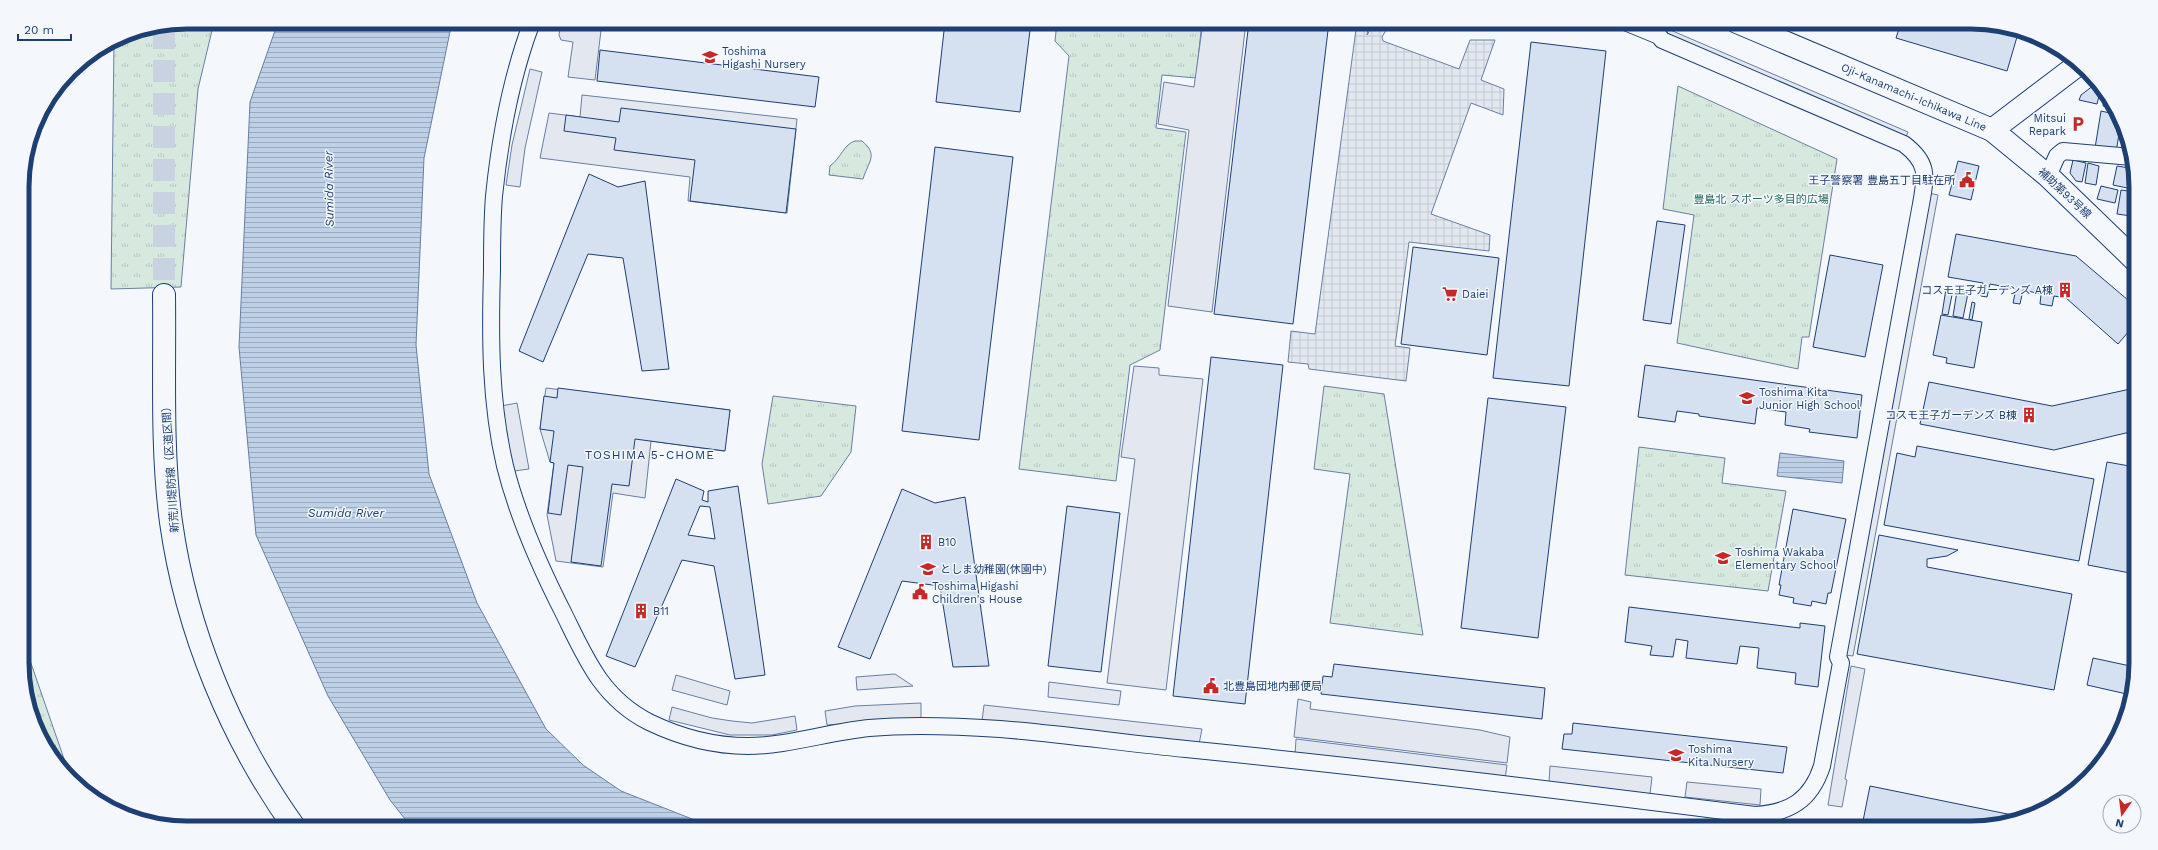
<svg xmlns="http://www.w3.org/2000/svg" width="2158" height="850" font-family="'Work Sans','Noto Sans JP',sans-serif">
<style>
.grass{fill:url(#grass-tufts);stroke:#687fa3}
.parking{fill:#e3e8f0;stroke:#687fa3}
.plaza{fill:url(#plaza-grid);stroke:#687fa3}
.water{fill:url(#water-rules);stroke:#687fa3}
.building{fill:#d5e0f0;stroke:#1d3f73;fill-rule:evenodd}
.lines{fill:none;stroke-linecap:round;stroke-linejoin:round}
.secondary-tunnel{stroke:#c9d2e0;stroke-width:22;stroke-dasharray:22 11;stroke-linecap:butt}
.street-casing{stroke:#1d3f73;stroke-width:18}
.secondary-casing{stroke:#1d3f73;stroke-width:24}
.primary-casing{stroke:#1d3f73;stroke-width:24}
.street{stroke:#f4f7fb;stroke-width:16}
.secondary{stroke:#f4f7fb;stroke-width:22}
.primary{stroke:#f4f7fb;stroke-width:22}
.labels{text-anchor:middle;stroke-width:3;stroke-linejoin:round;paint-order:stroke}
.poi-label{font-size:11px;fill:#1d3f73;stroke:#f4f7fb;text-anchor:start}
.street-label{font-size:11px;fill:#1d3f73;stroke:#f4f7fb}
.park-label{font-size:11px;fill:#2c6c60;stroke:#f4f7fb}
.water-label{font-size:12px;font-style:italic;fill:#1d3f73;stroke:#f4f7fb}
.neighbourhood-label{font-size:12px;letter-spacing:1px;fill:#1d3f73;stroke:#f4f7fb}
.rim{fill:none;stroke:#1d3f73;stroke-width:5}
</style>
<defs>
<pattern id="grass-tufts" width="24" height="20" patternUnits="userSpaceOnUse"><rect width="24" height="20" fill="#d7e8df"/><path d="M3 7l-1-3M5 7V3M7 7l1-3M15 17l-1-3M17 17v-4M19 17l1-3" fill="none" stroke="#b8c8c3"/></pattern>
<pattern id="plaza-grid" width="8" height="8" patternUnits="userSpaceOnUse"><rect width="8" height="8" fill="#e3e8f0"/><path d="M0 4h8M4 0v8" fill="none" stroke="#c2c8d1"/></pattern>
<pattern id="water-rules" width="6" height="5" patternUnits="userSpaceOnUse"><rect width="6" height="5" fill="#bed0e5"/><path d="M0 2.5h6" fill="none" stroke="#9aaabe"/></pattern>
</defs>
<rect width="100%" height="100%" fill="#f4f7fb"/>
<!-- grass -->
<path class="grass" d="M187 22H214L198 89 181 287 111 289 114 41 124 35Z
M1057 22H1202L1196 78 1162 75 1156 128 1186 132 1160 350 1130 365 1116 481 1019 469 1069 56 1055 41Z
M1678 86 1837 159 1809 337H1802L1798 369 1677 343 1694 215 1663 209Z
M855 141H862C879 155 868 162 863 179L829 175 830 166C841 158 844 144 855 141Z
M1324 386 1384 394 1423 635 1330 623 1350 474 1314 469Z
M773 396 856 406 851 452 821 496 768 504 762 464Z
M1639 447 1725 458 1722 483 1786 491 1768 591 1625 575Z
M25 646 71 779C48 759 32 726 25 696 22 680 25 661 25 646Z"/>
<!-- parking -->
<path class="parking" d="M561 22H602L595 80 568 77 573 42 561 40 559 35Z
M1203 22H1246L1212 312 1168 306 1189 130 1158 124 1164 82 1194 87Z
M1668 29 1908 132 1905 139 1666 37Z
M530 69 542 72 525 148 520 187 506 185 512 145Z
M582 95 797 119 787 213 688 201 690 177 540 158 549 113 580 117Z
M1929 193 1938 195 1853 656 1845 655Z
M1134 366 1159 368V375L1203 379 1166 690 1107 683 1135 459 1121 457Z
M546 388 730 410 724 451 651 441 645 498 613 493 603 567 556 561 547 515 554 463 550 462 540 429Z
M517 403 529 469 514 471 501 406Z
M1851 666 1865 669 1845 779 1847 780 1842 807 1828 805Z
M895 674 913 686 857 690 856 677Z
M676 675 730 691 727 705 672 690Z
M1049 682 1121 691 1119 705 1048 697Z
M1298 699 1311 702 1310 709 1480 730 1510 737 1507 763 1294 737Z
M921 703V718L827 725 825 711 855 706Z
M984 705 1202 729 1199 744 982 721Z
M672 707 712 718 732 721 752 723 795 716 797 730 772 735H730L669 720Z
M1296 739 1507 765 1505 779 1295 755Z
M1550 766 1652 777 1650 794 1549 782Z
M1687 782 1761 789 1760 805 1685 797Z"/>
<!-- plaza -->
<path class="plaza" d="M1357 22H1369L1367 35 1375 22H1391L1382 37 1383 41 1459 69 1470 40H1495L1481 80 1504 89 1503 115 1471 103 1431 214 1490 235 1489 251 1409 242 1395 346 1410 348 1406 381 1309 369 1308 364 1288 362 1291 331 1315 334Z"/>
<!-- water -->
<path class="water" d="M278 22H452L424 158 416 345 429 474 477 603 546 729 583 765 621 791 715 828H412L390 800 328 696 256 535 239 347 250 102Z
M1780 453 1844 461 1842 483 1777 476Z"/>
<!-- building -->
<path class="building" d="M945 22H1031L1020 112 936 102Z
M1249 22H1329L1293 324 1214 314Z
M1901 22H1971L2019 30 2007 71 1896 38Z
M1531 42 1606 51 1569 386 1493 378Z
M600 50 819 77 815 107 597 81Z
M2098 82 2101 88 2097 104 2079 100 2081 95Z
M2105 94 2114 107V108L2103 106Z
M621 108 796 129 786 213 690 201 695 160 614 150 616 138 564 131 566 115 619 122Z
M2101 111 2119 115 2121 122 2116 152 2095 148Z
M2125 133 2129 147 2122 146Z
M935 147 1013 157 979 440 902 431Z
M2073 160 2086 163 2082 182 2076 181 2070 173Z
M1958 161 1979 166 1971 200 1949 195Z
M2088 163 2099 166 2096 185 2085 183Z
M2117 166 2135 169 2132 189 2113 185Z
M589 174 618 187 645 181 669 369 642 371 623 258 588 254 543 362 519 351Z
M2101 186 2118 190 2115 203 2097 199Z
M2121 190 2135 192 2131 216 2117 214Z
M1657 221 1685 225 1671 324 1643 320Z
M1956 234 2076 256 2135 306V324L2118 344 2066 298 2054 296 2052 306 2040 304 2041 294 2023 290 2020 304 2013 303 2016 289 1990 284 1987 297 1981 296 1983 283 1948 277Z
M1413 247 1499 258 1487 355 1401 344Z
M1830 255 1883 265 1865 357 1813 347Z
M1946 289 1953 290 1948 315 1942 314Z
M1957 291 1968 293 1963 318 1953 316Z
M1972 302 1975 303 1972 320 1969 319Z
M1941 315 1982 322 1974 368 1946 363 1947 358 1933 355Z
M1211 357 1283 365 1245 704 1173 696Z
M1645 365 1862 395 1857 438 1809 432 1810 429 1785 425 1786 412 1757 408 1755 424 1699 416V414L1677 411 1675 422 1638 417Z
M1929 382 2052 406 2135 388V433L2130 432 2054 450 1920 424Z
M558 388 730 410 725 451 635 439 629 486 612 484 601 566 571 562 583 467 568 465 561 515 548 513 554 463 550 462 554 431 540 429 544 396 557 398Z
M1488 398 1566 407 1538 638 1461 628Z
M1917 446 2094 479 2079 561 1884 525 1897 453 1915 457Z
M2107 462 2135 467 2136 544 2130 573 2088 565Z
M676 479 704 491 702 500 708 502V491L738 486 765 675 735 679 714 566 682 560 635 667 606 656ZM700 506 710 507 715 539 688 535Z
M902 489 935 503 965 497 989 666 953 667 940 586 902 581 870 659 838 647Z
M1067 506 1120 513 1101 672 1048 666Z
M1793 509 1846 519 1831 593H1828L1826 604 1812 601 1811 606 1793 603 1794 598 1779 595 1781 585H1779Z
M1879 535 1958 550 1947 556 1927 559V567L2072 594 2054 690 1857 654Z
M1629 607 1800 628V623L1825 626 1818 687 1795 684 1796 673 1757 668 1759 648 1740 646 1737 664 1686 658 1688 641 1676 639 1673 657 1650 655 1652 646 1625 642Z
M2093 658 2135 667 2131 695 2087 685Z
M1334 664 1545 688 1542 719 1321 694 1323 676 1332 677Z
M1573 723 1787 747 1783 773 1562 749 1564 734H1572Z
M1870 786 2027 818 1981 828H1896L1863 821Z"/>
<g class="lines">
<!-- secondary-tunnel -->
<path class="secondary-tunnel" d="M164 27V295"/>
<defs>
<path id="street" d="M532 22C511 77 500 138 494 196 492 221 492 246 492 271 490 337 490 402 505 466 518 518 540 567 564 614 586 659 602 698 649 722 680 737 714 746 748 746 786 746 829 732 869 728 912 724 957 726 1000 729 1062 734 1124 743 1186 749 1376 768 1566 791 1755 815 1790 813 1811 800 1822 766L1841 663 1838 657 1921 204C1926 176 1929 163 1904 144L1662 40 1659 36 1625 22
M2048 176 2057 156 2063 151 2132 157"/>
<path id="secondary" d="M1992 130 2048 176 2135 260
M164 295C165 368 161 449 171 522 186 630 231 739 295 828"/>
<path id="primary" d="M1737 22 1992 130 2079 64"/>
</defs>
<!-- street casing -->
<use href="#street" class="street-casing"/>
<!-- secondary casing -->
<use href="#secondary" class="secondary-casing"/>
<!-- primary casing -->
<use href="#primary" class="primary-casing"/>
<!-- street -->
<use href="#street" class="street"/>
<!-- secondary -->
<use href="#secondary" class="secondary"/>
<!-- primary -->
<use href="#primary" class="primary"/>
</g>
<!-- icons -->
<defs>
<symbol id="school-bare" viewBox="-9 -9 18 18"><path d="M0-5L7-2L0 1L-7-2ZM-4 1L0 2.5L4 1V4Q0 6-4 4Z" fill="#c62828" stroke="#f4f7fb" stroke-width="2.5" paint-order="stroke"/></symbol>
<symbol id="parking-bare" viewBox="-9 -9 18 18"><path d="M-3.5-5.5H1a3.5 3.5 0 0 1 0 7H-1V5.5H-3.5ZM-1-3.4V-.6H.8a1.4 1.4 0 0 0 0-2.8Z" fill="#c62828" stroke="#f4f7fb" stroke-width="2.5" paint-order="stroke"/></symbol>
<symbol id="civic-bare" viewBox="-9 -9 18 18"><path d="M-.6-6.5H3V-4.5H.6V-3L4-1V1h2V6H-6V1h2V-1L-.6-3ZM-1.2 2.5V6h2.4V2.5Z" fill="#c62828" stroke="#f4f7fb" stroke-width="2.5" paint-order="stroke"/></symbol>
<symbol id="building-bare" viewBox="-9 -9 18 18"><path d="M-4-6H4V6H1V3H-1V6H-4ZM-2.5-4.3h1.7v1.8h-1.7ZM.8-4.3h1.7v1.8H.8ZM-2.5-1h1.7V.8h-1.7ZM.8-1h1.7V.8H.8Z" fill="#c62828" stroke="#f4f7fb" stroke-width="2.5" paint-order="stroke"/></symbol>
<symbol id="supermarket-bare" viewBox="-9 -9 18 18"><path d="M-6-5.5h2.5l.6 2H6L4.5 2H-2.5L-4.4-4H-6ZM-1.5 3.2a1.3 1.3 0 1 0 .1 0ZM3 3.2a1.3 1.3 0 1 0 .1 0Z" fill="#c62828" stroke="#f4f7fb" stroke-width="2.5" paint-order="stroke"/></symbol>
</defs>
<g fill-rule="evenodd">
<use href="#school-bare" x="699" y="46" width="22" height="22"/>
<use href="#parking-bare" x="2067" y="113" width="22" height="22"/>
<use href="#civic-bare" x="1956" y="169" width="22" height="22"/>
<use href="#building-bare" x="2054" y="279" width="22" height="22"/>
<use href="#supermarket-bare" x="1439" y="283" width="22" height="22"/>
<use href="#school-bare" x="1736" y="387" width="22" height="22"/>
<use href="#building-bare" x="2018" y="404" width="22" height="22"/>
<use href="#building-bare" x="915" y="531" width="22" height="22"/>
<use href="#school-bare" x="1712" y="547" width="22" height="22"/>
<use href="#school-bare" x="917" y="558" width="22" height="22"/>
<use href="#civic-bare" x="909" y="581" width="22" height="22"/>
<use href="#building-bare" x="630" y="600" width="22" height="22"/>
<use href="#civic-bare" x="1200" y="675" width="22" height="22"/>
<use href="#school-bare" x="1665" y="744" width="22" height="22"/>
</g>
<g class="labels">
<!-- poi labels -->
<g class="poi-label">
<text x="722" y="55">Toshima<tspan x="722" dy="13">Higashi Nursery</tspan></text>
<text x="2066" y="122" text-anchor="end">Mitsui<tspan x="2066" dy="13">Repark</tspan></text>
<text x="1955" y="184" text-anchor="end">王子警察署 豊島五丁目駐在所</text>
<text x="2053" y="294" text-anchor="end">コスモ王子ガーデンズ A棟</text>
<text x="1462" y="298">Daiei</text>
<text x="1759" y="396">Toshima Kita<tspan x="1759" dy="13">Junior High School</tspan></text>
<text x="2017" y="419" text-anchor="end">コスモ王子ガーデンズ B棟</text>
<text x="938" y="546">B10</text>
<text x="1735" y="556">Toshima Wakaba<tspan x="1735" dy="13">Elementary School</tspan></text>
<text x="940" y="573">としま幼稚園(休園中)</text>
<text x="932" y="590">Toshima Higashi<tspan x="932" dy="13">Children's House</tspan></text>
<text x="653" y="615">B11</text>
<text x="1223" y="690">北豊島団地内郵便局</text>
<text x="1688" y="753">Toshima<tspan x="1688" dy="13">Kita Nursery</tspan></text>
</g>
<!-- street labels -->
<g class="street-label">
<text transform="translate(1914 97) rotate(23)" y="4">Oji-Kanamachi-Ichikawa Line</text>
<text transform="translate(2065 193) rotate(43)" y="4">補助第93号線</text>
<text transform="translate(170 467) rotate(-94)" y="4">新荒川堤防線（区道区間）</text>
</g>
<!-- park labels -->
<g class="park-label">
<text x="1761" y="203">豊島北 スポーツ多目的広場</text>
</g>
<!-- water labels -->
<g class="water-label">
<text transform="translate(329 189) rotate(-91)" y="4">Sumida River</text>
<text x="346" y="517">Sumida River</text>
</g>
<!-- neighbourhood labels -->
<g class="neighbourhood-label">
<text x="650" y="459">TOSHIMA 5-CHOME</text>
</g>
</g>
<!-- crop -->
<path d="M0 0H2158V850H0ZM187 29H1971A158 158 0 0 1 2129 187V663A158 158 0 0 1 1971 821H187A158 158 0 0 1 29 663V187A158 158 0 0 1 187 29Z" fill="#f4f7fb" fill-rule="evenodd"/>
<path class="rim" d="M187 29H1971A158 158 0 0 1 2129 187V663A158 158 0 0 1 1971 821H187A158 158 0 0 1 29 663V187A158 158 0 0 1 187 29Z"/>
<!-- north arrow -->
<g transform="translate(2122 814) rotate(194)"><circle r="19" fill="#f4f7fb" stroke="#9eadc5"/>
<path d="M0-3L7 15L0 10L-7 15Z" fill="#c62828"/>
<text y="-6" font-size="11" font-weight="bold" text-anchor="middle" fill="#1d3f73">N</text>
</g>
<!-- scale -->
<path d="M18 34v6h53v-6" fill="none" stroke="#1d3f73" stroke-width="2"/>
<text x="24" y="34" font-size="12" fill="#1d3f73" stroke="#f4f7fb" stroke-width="3" paint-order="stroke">20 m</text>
</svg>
